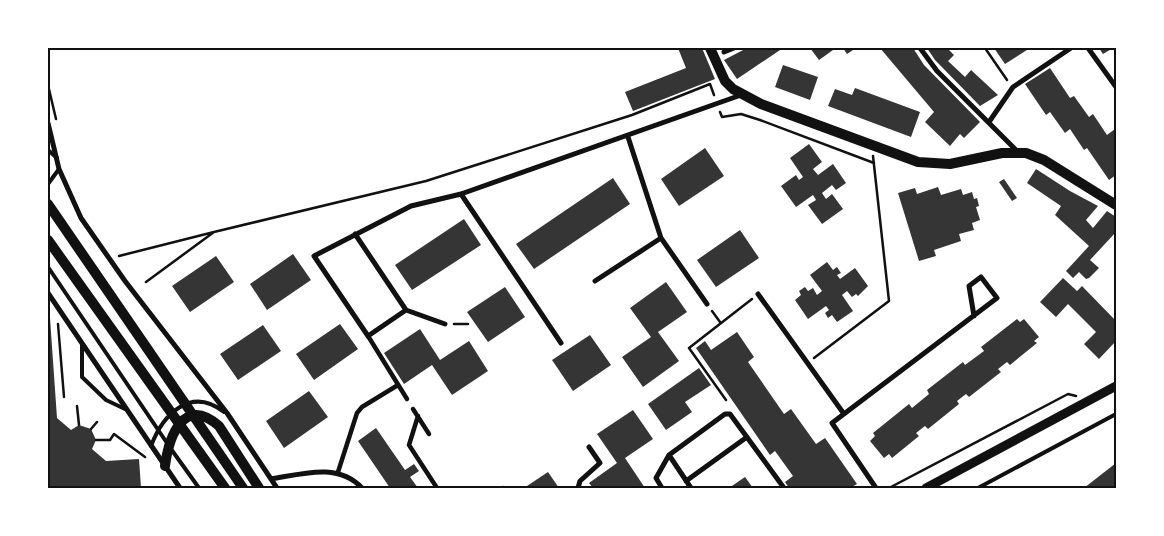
<svg xmlns="http://www.w3.org/2000/svg" width="1164" height="536" font-family="Commissioner,sans-serif">
<style>
.building{fill:#353535}
.lines{fill:none;stroke-linecap:round;stroke-linejoin:round}
.path{stroke:#111;stroke-width:2.5}
.service{stroke:#111;stroke-width:4}
.pedestrian{stroke:#111;stroke-width:4.5}
.minor{stroke:#111;stroke-width:5}
.tertiary{stroke:#111;stroke-width:9}
.secondary{stroke:#111;stroke-width:10}
.neatline{fill:none;stroke:#111;stroke-width:2}
</style>
<rect width="100%" height="100%" fill="#fff"/>
<!-- building -->
<path class="building" d="M678 48H702L715 79 633 111 625 92 686 68Z
M747 48H783L737 79 724 60Z
M810 48H831L833 50 819 60Z
M843 48H856L847 54Z
M880 48H913L924 65 980 122 964 138 960 134 950 146 925 122 934 112Z
M927 48H947L954 55 948 61 965 77 971 70 998 95 980 106 935 60Z
M994 48H1030L1005 64Z
M1099 48H1113L1103 54Z
M783 65 818 77 810 100 775 87Z
M1050 68 1070 98 1074 96 1089 117 1093 114 1107 135 1115 129 1116 131V175L1109 180 1087 148 1084 150 1070 129 1065 133 1050 112 1046 115 1025 84Z
M855 88 920 112 911 137 828 106 835 89 852 95Z
M809 144 822 162 813 169 818 175 833 164 846 183 836 190 832 185 822 193 826 199 832 194 843 209 822 224 808 205 816 200 813 195 796 207 781 186 796 175 799 180 803 177 790 158Z
M705 148 724 176 679 206 661 179Z
M1036 169 1070 191 1098 206 1086 220 1093 228 1107 211 1116 217V232L1090 260 1099 268 1089 278 1086 279 1079 272 1073 278 1066 271 1089 246 1055 215 1061 206 1027 183Z
M613 178 630 204 534 269 516 244Z
M1004 179 1017 198 1012 201 999 182Z
M938 187 941 195 961 189 963 195 972 192 974 199 977 198 979 206 976 207 980 220 972 223 974 230 959 234 961 241 934 250 936 256 919 261 898 193 915 188 917 194Z
M464 219 481 245 412 290 395 265Z
M740 230 759 258 716 287 697 260Z
M293 254 311 280 267 310 250 284Z
M216 256 234 282 190 312 172 286Z
M827 262 833 270 837 267 841 273 837 275 840 279 855 268 868 286 858 296 856 294 852 297 847 291 842 295 853 311 837 322 832 315 828 318 825 313 829 310 826 306 808 319 795 300 801 295 799 291 805 287 808 291 813 288 817 295 822 291 810 275Z
M1063 278 1077 291 1082 286 1116 321V341L1099 359 1084 344 1096 332 1068 304 1056 317 1040 302Z
M666 282 687 312 658 332 679 361 643 387 622 357 651 337 630 308Z
M505 287 525 317 488 342 467 312Z
M48 314 50 318 57 418 71 430 79 425 91 429 96 440 92 449 106 461 139 459 141 488H48Z
M1017 319 1020 322 1024 319 1039 337 1034 341 1037 343 1010 365 1007 362 998 369 1001 372 969 397 966 394 957 401 959 404 928 429 925 426 916 433 919 436 892 458 889 454 884 458 870 441 875 436 873 433 909 404 912 408 929 394 927 390 963 362 965 365 984 351 981 347Z
M340 324 358 349 314 380 296 354Z
M263 325 281 351 238 380 220 354Z
M420 329 440 360 469 341 488 371 452 395 432 365 404 384 384 353Z
M737 332 754 357 748 362 784 414 791 409 816 444 825 438 857 484 850 488H789L785 482 793 476 775 451 770 455 696 348 705 341 711 350Z
M590 335 611 365 573 391 552 360Z
M699 368 711 385 685 402 692 412 666 430 648 404Z
M309 391 328 417 284 448 266 421Z
M633 410 653 439 625 458 645 488H593L589 483 617 463 597 434Z
M376 428 405 470 414 464 419 471 410 477 418 488H390L358 441Z
M1116 463V488H1084Z
M548 472 559 488H524Z
M745 477 753 488H729Z"/>
<g class="lines">
<!-- path -->
<path class="path" d="M985 48 1007 80
M48 85 56 119
M720 112 722 117 741 114 760 120 874 163
M119 256 214 232
M146 282 214 232 426 181 632 115 710 84 714 95
M712 311 720 322
M58 324 64 397
M454 324H468
M814 358 889 301 873 156
M726 400 689 348 752 299
M77 406 79 425
M91 429 97 422
M96 440H110L114 434 145 457
M502 488 503 487
M889 488 1068 394 1076 396"/>
<!-- service -->
<path class="service" d="M48 150 57 158
M48 184 59 169
M48 267 167 443
M82 345V377L106 400 125 409
M151 446C163 414 191 386 224 412
M171 449 199 488
M978 488 1116 414"/>
<!-- pedestrian -->
<path class="pedestrian" d="M368 336 407 399
M413 409 429 434
M418 416 409 445 437 488
M338 472 357 413 362 407 398 385"/>
<!-- minor -->
<path class="minor" d="M920 48 937 71 1017 151
M1088 48 1116 87
M724 52 734 48
M989 122 1013 87 1071 48
M48 123 59 169 81 218 125 281 227 413 277 488
M461 194 561 343
M355 234 406 310 368 336 314 256 411 206 461 194 741 95
M661 238 707 304
M595 281 661 238 628 137
M48 293 180 488
M758 294 844 414
M406 310 445 324
M669 455 691 488
M271 479C302 474 338 462 362 488
M686 481 747 437
M578 488 580 481 600 463 589 447
M662 488 656 478 669 455 725 414H730L784 488
M876 488 832 423 997 298 981 277 969 286 974 316"/>
<!-- tertiary -->
<path class="tertiary" d="M926 488 1116 386"/>
<!-- secondary -->
<path class="secondary" d="M710 48 725 81 733 89 761 104 918 162 950 164 1002 153H1026L1044 160 1116 205
M48 204 243 488
M48 240 225 488
M165 466C169 436 184 395 219 426L259 488"/>
</g>
<!-- border -->
<rect width="1164" height="536" fill="none" stroke="#ffffff" stroke-width="98"/>
<rect x="49" y="49" width="1066" height="438" class="neatline"/>
</svg>
